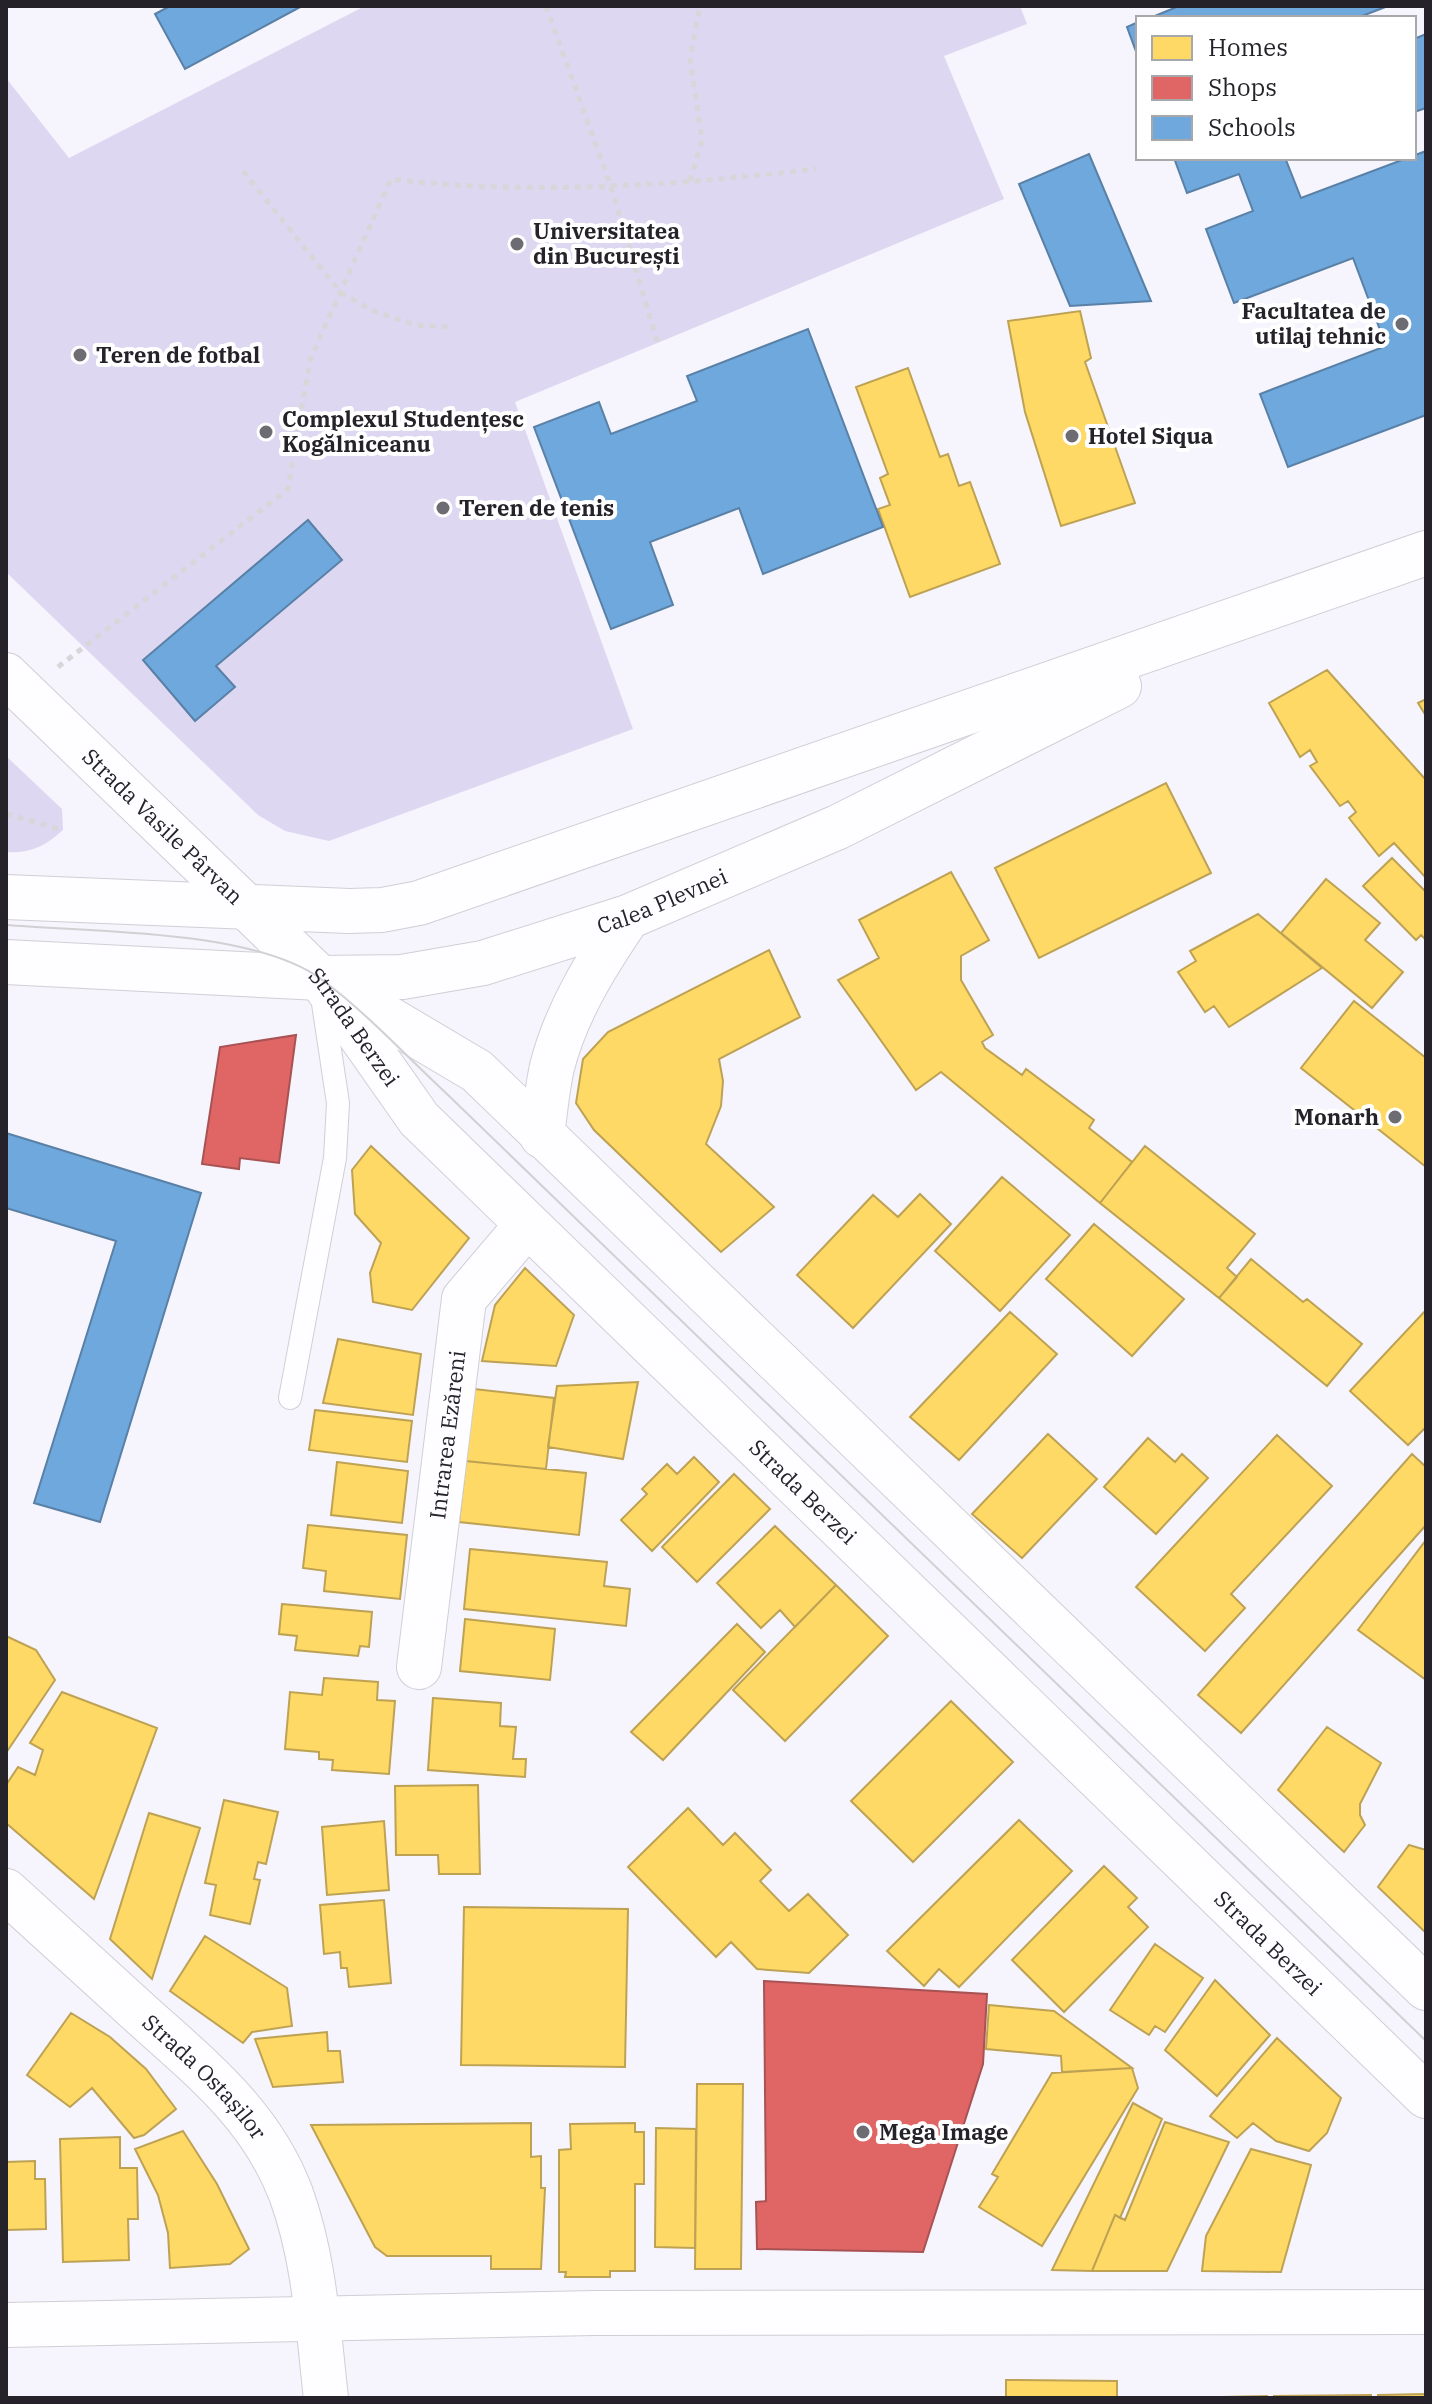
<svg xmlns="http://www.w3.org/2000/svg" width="1432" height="2404" font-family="'IBM Plex Serif',serif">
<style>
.green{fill:#ded7f2}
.homes{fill:#ffd966;stroke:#bea254;stroke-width:2}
.shops{fill:#e06666;stroke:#a85254;stroke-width:2}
.schools{fill:#6fa8dc;stroke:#5980a6;stroke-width:2}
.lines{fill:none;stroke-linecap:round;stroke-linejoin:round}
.lane-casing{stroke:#d1cfd5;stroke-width:24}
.street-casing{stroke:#d1cfd5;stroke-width:46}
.secondary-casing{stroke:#d1cfd5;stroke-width:46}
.primary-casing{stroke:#d1cfd5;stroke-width:46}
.path{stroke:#d7d6d9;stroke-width:5;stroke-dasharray:6 6;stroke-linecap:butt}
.lane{stroke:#fefdff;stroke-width:22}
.street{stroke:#fefdff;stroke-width:44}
.secondary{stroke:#fefdff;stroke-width:44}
.primary{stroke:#fefdff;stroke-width:44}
.tram{stroke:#d1d0d2;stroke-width:2}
.poi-dot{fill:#6e6c73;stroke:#fff;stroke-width:3}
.labels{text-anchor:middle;stroke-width:8;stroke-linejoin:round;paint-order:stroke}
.poi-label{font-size:22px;font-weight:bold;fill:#252329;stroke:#fff;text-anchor:start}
.street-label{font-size:22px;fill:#252329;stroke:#fff}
</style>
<rect width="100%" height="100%" fill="#f6f4fc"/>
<!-- green -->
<path class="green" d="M365 6H1020L1027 24 944 56 1004 199 515 402 633 729 329 841 285 831 258 815 6 572V78L69 158Z
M6 756 62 809 63 830C46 846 29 854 6 852Z"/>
<!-- homes -->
<path class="homes" d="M1080 311 1091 358 1085 362 1135 503 1061 526 1025 412 1008 321Z
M908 368 940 457 948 454 959 486 970 482 1000 564 910 597 878 509 890 505 880 478 888 474 856 387Z
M1327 670 1426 780V878L1394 843 1379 856 1349 818 1356 812 1348 801 1340 806 1310 766 1317 762 1310 750 1300 757 1269 703Z
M1426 699V716L1418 703Z
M1166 783 1211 873 1039 958 995 868Z
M1392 858 1426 892V940L1421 935 1416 940 1363 886Z
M951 872 989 940 961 956V980L993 1035 982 1042 985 1048 1022 1075 1026 1069 1094 1120 1089 1128 1132 1162 1100 1203 941 1072 916 1090 838 980 879 958 859 920Z
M1326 879 1380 923 1365 940 1403 972 1372 1008 1281 933Z
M1258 914 1322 968 1229 1027 1214 1006 1205 1012 1178 972 1196 961 1190 951Z
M769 950 800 1017 719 1059 723 1081 721 1106 706 1144 774 1207 721 1252 594 1130 576 1103 583 1059 608 1032Z
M1354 1001 1426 1058V1167L1301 1068Z
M371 1146 469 1238 412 1310 373 1302 370 1273 381 1243 355 1214 352 1170Z
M1145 1146 1255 1234 1227 1268 1237 1277 1219 1298 1100 1203Z
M1002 1177 1070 1235 1000 1311 935 1251Z
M920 1194 951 1224 853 1328 797 1275 873 1195 898 1217Z
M1094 1224 1184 1299 1132 1356 1046 1279Z
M1251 1259 1303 1302 1307 1299 1362 1344 1327 1386 1219 1298Z
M525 1268 574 1315 556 1366 482 1361 495 1305Z
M1426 1310V1427L1408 1445 1350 1391Z
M1010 1312 1057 1354 959 1460 910 1417Z
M338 1339 421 1354 413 1415 323 1403Z
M638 1382 623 1459 548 1447 557 1386Z
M474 1389 554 1398 546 1469 466 1461Z
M315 1410 412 1421 407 1462 309 1450Z
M1048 1434 1097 1479 1022 1558 972 1514Z
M1277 1435 1332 1486 1231 1594 1245 1608 1205 1651 1136 1587Z
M1148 1438 1175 1462 1182 1454 1208 1478 1156 1534 1104 1487Z
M1412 1454 1426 1467V1525L1241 1733 1198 1695Z
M694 1457 719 1482 652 1551 621 1520 647 1494 642 1489 667 1464 677 1474Z
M466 1461 586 1473 579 1535 459 1522Z
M337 1462 408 1471 402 1523 331 1515Z
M734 1474 770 1509 697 1582 662 1547Z
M308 1525 407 1535 400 1599 324 1591 326 1571 303 1568Z
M775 1526 836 1585 795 1627 780 1610 761 1628 717 1583Z
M1426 1540V1680L1358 1630Z
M470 1549 607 1562 604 1586 630 1589 626 1626 464 1609Z
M836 1585 888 1636 785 1741 733 1690Z
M282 1604 372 1612 369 1647 360 1646 358 1656 295 1650 297 1636 279 1634Z
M465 1619 555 1629 550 1680 460 1671Z
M737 1624 765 1652 663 1760 631 1732Z
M6 1636 36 1650 55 1680 6 1753Z
M324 1678 378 1682 377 1700 395 1701 389 1774 332 1770 333 1760 319 1759V1752L285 1749 290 1692 322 1695Z
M62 1692 157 1728 94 1899 6 1823V1785L18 1767 35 1775 43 1750 30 1743Z
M433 1698 501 1703 500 1726 516 1727 513 1759H526L525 1777 428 1770Z
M951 1701 1013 1762 913 1862 851 1801Z
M1327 1727 1381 1763 1360 1804V1815L1365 1825 1344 1852 1278 1790Z
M478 1785 480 1874H439L438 1855H396L395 1786Z
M224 1800 278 1812 266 1864 258 1862 254 1879 260 1880 250 1924 210 1915 216 1885 205 1883Z
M688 1808 723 1845 735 1833 771 1870 760 1881 789 1911 808 1894 848 1935 809 1973 757 1969 731 1942 716 1957 628 1867Z
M149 1813 200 1828 152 1979 110 1939Z
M1019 1820 1072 1871 959 1987 939 1969 924 1986 887 1951Z
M384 1821 389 1890 327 1895 322 1827Z
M1409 1845 1426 1850V1933L1378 1887Z
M1104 1866 1137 1898 1128 1907 1148 1927 1064 2012 1012 1960Z
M384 1900 391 1983 349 1987 347 1968H341L340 1952 324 1954 320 1905Z
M464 1907 628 1909 625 2067 461 2065Z
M205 1936 287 1988 292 2026 252 2032 243 2043 170 1991Z
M1155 1944 1203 1978 1165 2032 1155 2026 1149 2035 1110 2010Z
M1215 1980 1270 2035 1217 2096 1165 2050Z
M989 2005 1054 2011 1132 2068 1062 2072 1061 2056 986 2049Z
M71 2013 110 2037 146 2069 176 2109 144 2135 134 2138 92 2088 70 2107 27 2075Z
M327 2032 328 2051H340L343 2082 273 2087 255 2039Z
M1277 2038 1341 2098 1327 2133 1309 2151 1276 2141 1253 2123 1237 2138 1210 2116Z
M1132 2068 1138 2088 1042 2246 979 2207 998 2177 992 2174 1052 2073Z
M697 2084H743L741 2269H695Z
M1133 2103 1162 2119 1120 2218 1115 2215 1092 2271 1052 2270Z
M1165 2122 1229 2142 1167 2271H1092L1115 2215 1125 2220Z
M531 2123V2157L541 2156V2188H545L541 2269H491V2256H387L375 2247 311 2125Z
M635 2123V2132H644V2184H635V2271H610V2277H565L566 2272H559V2150L571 2149 570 2124Z
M656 2128 696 2129 695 2248 655 2247Z
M183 2131 217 2184 249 2249 230 2264 170 2268 168 2233 158 2195 135 2149Z
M120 2137V2168H137L138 2219H128L129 2260 63 2262 60 2139Z
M1251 2149 1311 2165 1281 2272 1202 2271 1206 2236Z
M35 2161V2179H45L46 2229 6 2230V2162Z
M1006 2380 1117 2381V2398H1006Z
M1426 2394V2398H1378V2395Z
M1371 2395V2398H1274V2396Z
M1267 2396 1268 2398H1177Z"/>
<!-- shops -->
<path class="shops" d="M296 1035 279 1163 240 1158 239 1169 202 1164 220 1047Z
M764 1981 987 1994 983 2064 923 2252 757 2249 756 2202 766 2201Z"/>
<!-- schools -->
<path class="schools" d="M170 6H302L185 69 155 14Z
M1388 6 1357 18H1150L1179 6Z
M1138 22V57L1127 27Z
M1426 34V108L1414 112V39Z
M1426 151V415L1288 467 1260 394 1386 346 1353 258 1234 303 1206 229 1253 211 1239 174 1187 193 1174 158H1292L1286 160 1301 198Z
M1089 154 1151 301 1070 306 1019 184Z
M808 329 883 527 763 574 739 508 650 542 673 605 611 629 534 427 599 402 611 434 697 401 687 376Z
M308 520 342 560 216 666 235 687 195 721 143 660Z
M6 1133 201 1193 100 1522 34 1503 116 1241 6 1208Z"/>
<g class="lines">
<defs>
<path id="lane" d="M290 1398 335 1158 338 1103 322 997"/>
<g id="street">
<path id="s1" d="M419 1667 464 1299 526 1226"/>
<path id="s2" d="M6 1891C51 1932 96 1973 141 2014 202 2069 261 2115 291 2194 315 2260 318 2329 326 2398"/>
</g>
<g id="secondary">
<path d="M6 897 349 911 382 910 419 903 1426 553"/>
<path id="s3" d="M6 962 320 978 402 977 483 963 628 917 838 827 1119 686"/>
<path d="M6 2325 594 2313 1426 2312"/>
</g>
<g id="primary">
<path id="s4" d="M6 675 320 978 419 1119 1426 2096"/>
<path d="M332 985 477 1071 1426 1988"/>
<path d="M542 1136C545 1113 547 1089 552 1067 566 1012 596 964 628 917"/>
</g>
</defs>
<!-- lane casing -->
<use href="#lane" class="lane-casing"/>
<!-- street casing -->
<use href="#street" class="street-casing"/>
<!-- secondary casing -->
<use href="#secondary" class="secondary-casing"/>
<!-- primary casing -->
<use href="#primary" class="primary-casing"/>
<!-- path -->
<path class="path" d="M546 6 610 184 658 344
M243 171 340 292 371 310 415 325 449 327
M690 181 702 140 690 59 700 6
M58 667 288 489 310 360 391 179C531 196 676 185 816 169
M6 814 63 830"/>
<!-- lane -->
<use href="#lane" class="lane"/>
<!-- street -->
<use href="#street" class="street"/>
<!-- secondary -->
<use href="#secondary" class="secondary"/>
<!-- primary -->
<use href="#primary" class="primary"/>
<!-- tram -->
<path class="tram" d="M6 925C91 932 252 929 321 979 366 1012 406 1056 447 1094L1426 2041"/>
</g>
<!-- markers -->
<g class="poi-dot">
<circle cx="517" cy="244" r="8"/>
<circle cx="1402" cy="324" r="8"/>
<circle cx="80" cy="355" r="8"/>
<circle cx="266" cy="432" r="8"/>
<circle cx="1072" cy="436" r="8"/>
<circle cx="443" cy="508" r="8"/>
<circle cx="1395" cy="1117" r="8"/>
<circle cx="863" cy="2132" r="8"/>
</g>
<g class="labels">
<!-- poi labels -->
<g class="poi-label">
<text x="533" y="239">Universitatea<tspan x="533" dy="25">din București</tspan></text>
<text x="1386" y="319" text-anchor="end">Facultatea de<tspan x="1386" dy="25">utilaj tehnic</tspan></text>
<text x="96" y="363">Teren de fotbal</text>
<text x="282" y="427">Complexul Studențesc<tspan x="282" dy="25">Kogălniceanu</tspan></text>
<text x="1088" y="444">Hotel Siqua</text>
<text x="459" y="516">Teren de tenis</text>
<text x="1379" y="1125" text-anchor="end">Monarh</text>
<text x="879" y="2140">Mega Image</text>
</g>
<!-- street labels -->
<g class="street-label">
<text dy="8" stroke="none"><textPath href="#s4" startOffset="218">Strada Vasile Pârvan</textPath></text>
<text dy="8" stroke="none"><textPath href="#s3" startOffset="668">Calea Plevnei</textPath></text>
<text dy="8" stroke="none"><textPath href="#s4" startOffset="496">Strada Berzei</textPath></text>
<text dy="8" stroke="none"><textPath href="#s1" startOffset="234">Intrarea Ezăreni</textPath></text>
<text dy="8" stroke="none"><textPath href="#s4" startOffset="1144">Strada Berzei</textPath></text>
<text dy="8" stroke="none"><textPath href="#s4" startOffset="1792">Strada Berzei</textPath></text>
<text dy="8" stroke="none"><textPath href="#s2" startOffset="272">Strada Ostașilor</textPath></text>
</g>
</g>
<!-- border -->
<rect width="1432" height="2404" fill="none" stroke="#252329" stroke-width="16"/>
<!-- legend -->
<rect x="1136" y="16" width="280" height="144" fill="#ffffff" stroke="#a8a7a9" stroke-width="2"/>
<rect x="1152" y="36" width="40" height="24" fill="#ffd966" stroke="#a8a7a9" stroke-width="2"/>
<text x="1208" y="56" font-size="24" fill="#252329">Homes</text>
<rect x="1152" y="76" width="40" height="24" fill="#e06666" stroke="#a8a7a9" stroke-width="2"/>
<text x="1208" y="96" font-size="24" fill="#252329">Shops</text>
<rect x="1152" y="116" width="40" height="24" fill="#6fa8dc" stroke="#a8a7a9" stroke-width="2"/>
<text x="1208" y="136" font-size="24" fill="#252329">Schools</text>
</svg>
